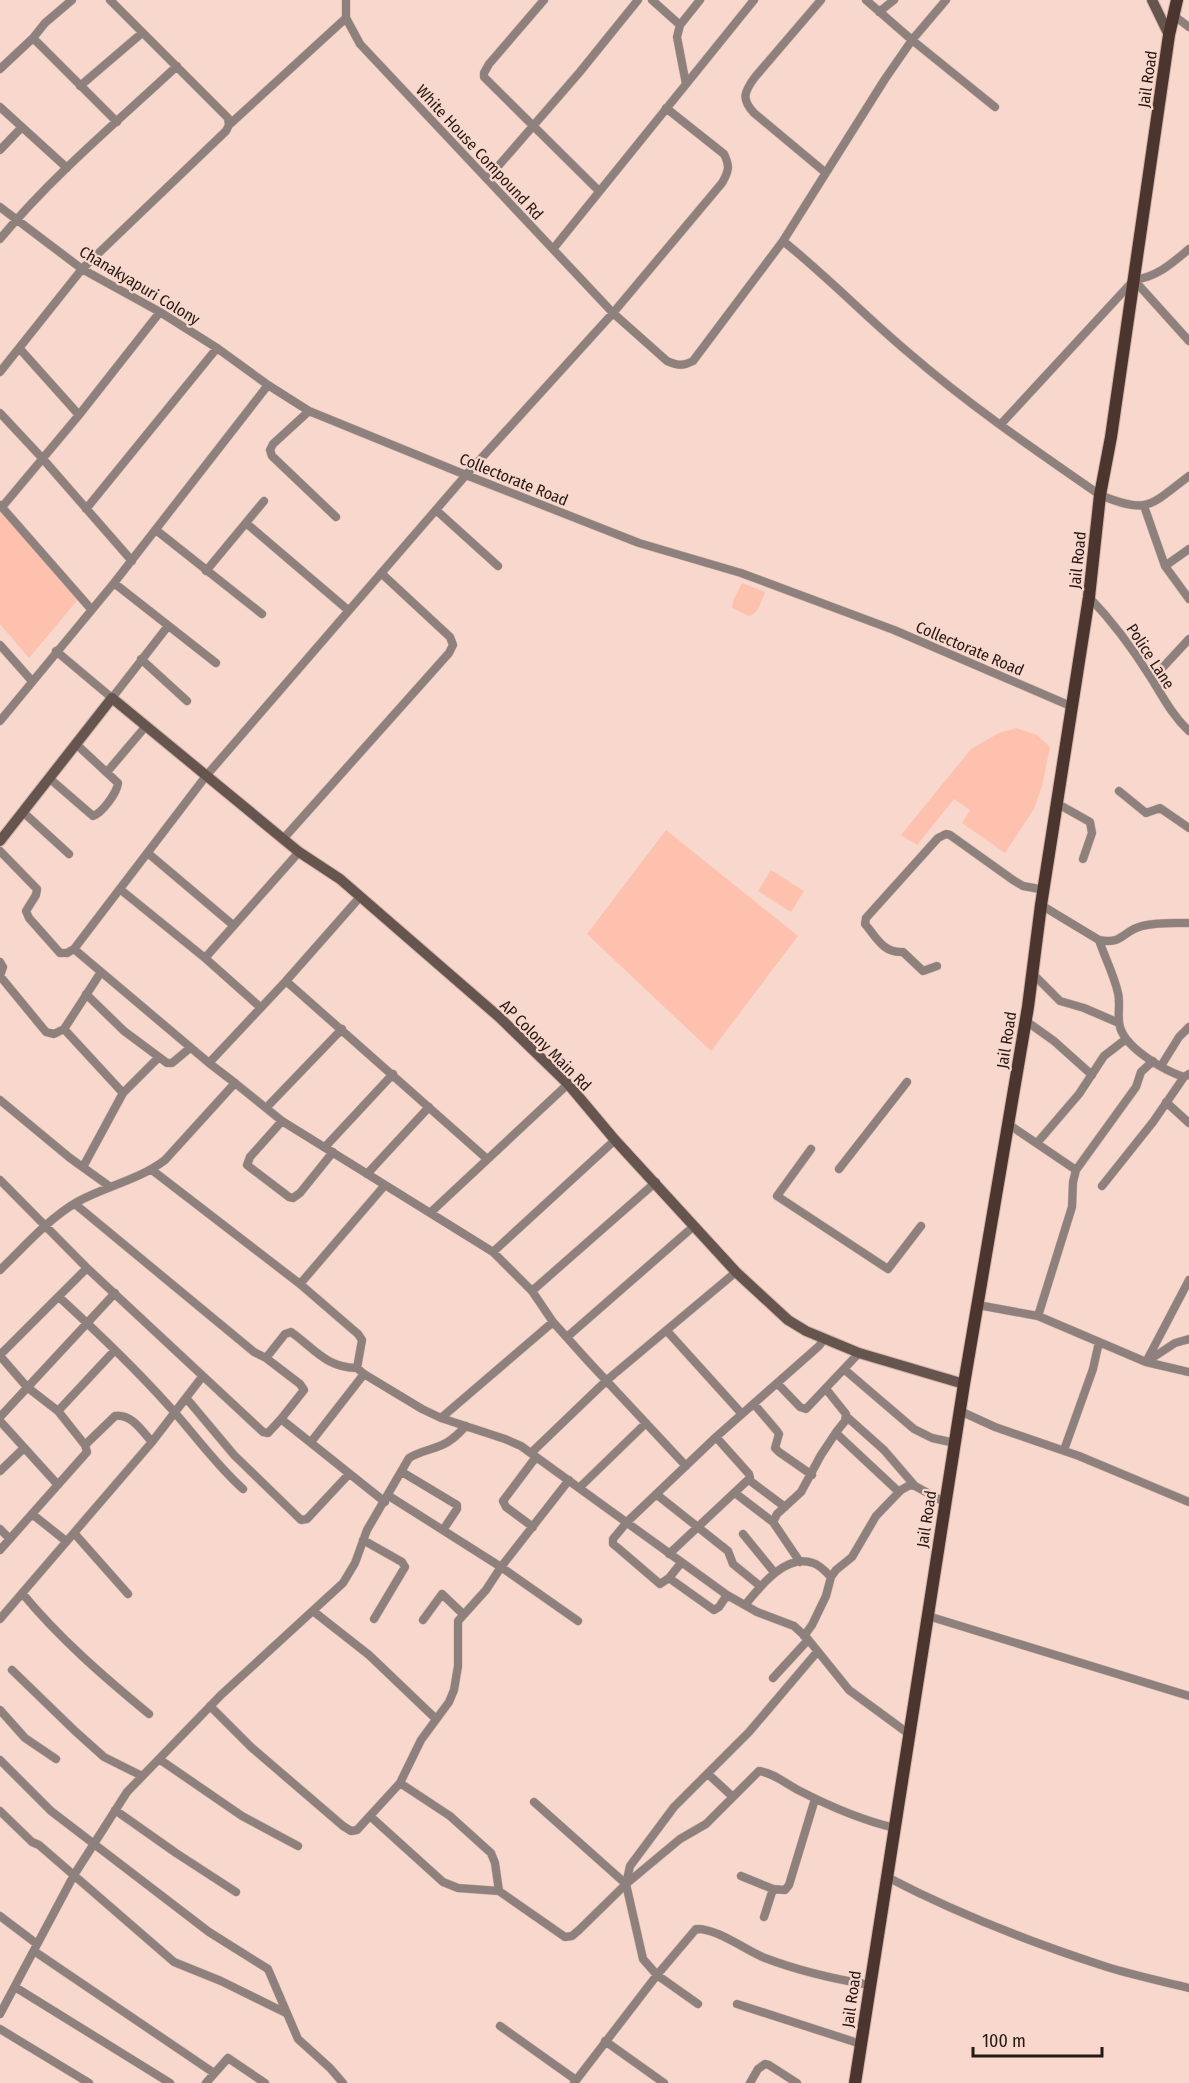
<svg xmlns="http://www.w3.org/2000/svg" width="1189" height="2083" font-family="'Fira Sans Condensed',sans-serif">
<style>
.green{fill:#fdc1ae}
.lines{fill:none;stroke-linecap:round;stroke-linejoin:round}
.street-casing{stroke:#d2b5ab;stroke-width:9}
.secondary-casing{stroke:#d2b5ab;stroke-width:12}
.primary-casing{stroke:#d2b5ab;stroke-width:14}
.street{stroke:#8e807c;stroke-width:8}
.secondary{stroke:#66544e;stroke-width:10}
.primary{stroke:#4b352e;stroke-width:12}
.labels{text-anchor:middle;stroke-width:4.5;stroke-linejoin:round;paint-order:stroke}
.street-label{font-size:16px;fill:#251915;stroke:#f8d7cc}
</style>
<rect width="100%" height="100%" fill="#f8d7cc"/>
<!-- green -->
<path class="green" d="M0 506 80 597 29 658 0 624Z
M742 583 765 592C761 601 759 613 749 616L732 608 733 601Z
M1016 728 1037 735 1050 747 1042 786 1034 809 1005 853 962 823 970 810 954 799 917 845 901 835 971 749 999 733Z
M666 830 798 936 711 1051 587 934Z
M771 870 804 891 791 912 758 891Z"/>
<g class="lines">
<defs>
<path id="street" d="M72 0 45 23 33 38 117 122
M110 0 228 118 229 125
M346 0V18L360 44 613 313 667 361C678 366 683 366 693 361L783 241
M544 0 489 64 484 73V77L599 191
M652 0 680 25 700 0
M821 0 755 77C744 92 741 99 754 113L826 173
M866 0 912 40 995 107
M946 0 912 40 885 79 783 241C827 276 866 317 909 353 969 405 1035 450 1100 495 1149 515 1150 505 1189 476
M879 12 894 0
M1173 15 1189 27
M680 25 677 37 686 84
M0 69 33 38
M80 86 142 33
M0 107 67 168
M0 150 22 127
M487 179 579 73 638 0
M0 207 82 269 160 312 217 348 268 385
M0 239C52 176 117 122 177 66
M553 249 754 0
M1134 280 1189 341
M20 349 79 415
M0 372 82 269 226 131 229 125 346 18
M309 411 273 444 270 450 272 456 336 517
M0 413 43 459 132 561
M1001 424 1134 280C1157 277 1171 264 1189 249
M0 505 91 609
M1144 506 1165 566 1189 599
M2 507 79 415 160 312
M86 509 217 348
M436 510 498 566
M246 523 348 610
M156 530 262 614
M1165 566 1189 549
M206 571 264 501
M114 583 216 663
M1089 597C1113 622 1133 649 1151 678 1163 697 1172 715 1189 731
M0 645 32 681
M56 651 112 698 168 626
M141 659 187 701
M1152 679 1189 639
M0 721 114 583 268 385 309 411 466 475 639 543 741 573 894 630 1073 707
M107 772 146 726
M49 778 93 816C102 813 117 793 118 783L76 744
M1119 791 1146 813 1160 808 1189 828
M1058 804 1090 822 1092 833 1083 859
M23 812 69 854
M284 838 449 653 453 645 450 637 381 573
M0 851 37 889 36 895 26 911 29 918 60 953H67L74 949 206 776 466 475 613 313 722 183C729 171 730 166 724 154L666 108
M149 854 233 925
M121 890 205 958 260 1007
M1041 905 1099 940C1123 945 1122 931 1142 926 1157 922 1173 923 1189 923
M1099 940C1105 958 1114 975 1118 993 1121 1005 1116 1019 1121 1030 1129 1050 1165 1071 1184 1077L1189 1074
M74 949 209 1063
M205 958 299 852
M0 962 3 967 0 976
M937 966 923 971 903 952C883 953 877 938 865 924L866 918 938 838 946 834 950 835 1013 880 1023 886 1045 890
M1033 974 1060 1001 1084 1008 1119 1023
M0 976 46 1032 54 1034 64 1029 123 1093
M286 981 486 1158
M86 994 124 1031 167 1063H172L190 1048
M1026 1021 1054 1041 1092 1075
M64 1029 101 972
M1161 1066 1179 1037 1189 1027
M235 1083 266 1108 342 1029
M0 1100 70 1158 109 1186
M1166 1102 1189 1123
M266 1108 282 1121 493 1252 532 1291 553 1322 587 1360 686 1466
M282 1121 250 1157 247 1165 289 1197 293 1198 300 1193 333 1152
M1008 1124 1076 1170
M1037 1143 1079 1094 1104 1056 1126 1039
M325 1147 393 1074
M811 1149 777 1196 888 1269 921 1226
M83 1167 123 1093 158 1058
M839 1169 907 1082
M152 1170 300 1284 358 1334 362 1340 357 1368
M367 1174 429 1107
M0 1180 87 1268 263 1432 268 1433 281 1419
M1102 1186 1153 1122 1184 1077
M75 1204 254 1352 266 1358 285 1334 291 1332C315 1349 325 1367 357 1368L364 1374 422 1409 441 1418 505 1439 521 1446 579 1488 646 1423
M430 1213 568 1084
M493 1252 615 1140
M0 1270C24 1247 48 1219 77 1202 106 1186 139 1180 165 1160L235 1083 209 1063 286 981 360 897
M1189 1280 1146 1362 1189 1372
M300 1284 385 1185
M532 1291 656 1182
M59 1297C96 1331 133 1366 167 1404 193 1432 214 1463 243 1489
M978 1305 1038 1316 1146 1362 1175 1343 1189 1339
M1038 1316 1072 1207 1073 1182 1076 1170 1136 1087 1141 1072 1153 1061
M667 1331 742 1414
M567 1337 694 1226
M0 1355 87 1268
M0 1356 27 1387 58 1411 85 1445 87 1452 0 1550
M266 1358 300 1384 304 1390 281 1419 385 1502
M845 1370 914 1429 932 1438 955 1443
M777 1383 800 1407 806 1409 859 1353
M826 1389 846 1414 845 1421 837 1431 838 1435 899 1492
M187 1399 234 1455 301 1520 307 1519 349 1474
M754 1404 777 1431 779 1434 775 1448 779 1452 812 1475
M58 1411 115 1350
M960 1411 995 1427 1079 1456 1189 1502
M0 1417 115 1293
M847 1417 884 1450 915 1486
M441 1418 553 1322
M0 1421 58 1485
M311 1442 364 1374
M85 1445 115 1416C131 1413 142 1431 152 1442
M1064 1450 1093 1369 1099 1342
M531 1453 607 1380 736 1272
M0 1471 24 1448
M402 1472 457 1505V1509L443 1530
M749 1480 785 1507
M579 1488 727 1595 757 1612 794 1626 807 1638 849 1690 909 1734
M735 1493 773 1522
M656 1494 728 1551 733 1564 760 1586
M389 1496 501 1567 578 1621
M32 1514 66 1541
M533 1527 506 1507 503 1501 536 1457
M0 1529 10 1539
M74 1533 128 1594
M743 1534 774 1572
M363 1540 402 1562 405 1567 374 1619
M669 1554 750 1478 749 1474 716 1437
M800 1562 773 1522 777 1514 801 1492 821 1455 837 1431
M681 1563 669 1578 660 1584 618 1548 613 1544V1539L627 1522 716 1437 819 1346 824 1339
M669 1578 714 1610 719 1607 727 1595
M22 1593C59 1638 104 1677 149 1714
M745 1605C759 1588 785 1553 813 1563 820 1565 826 1572 831 1577
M313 1611 369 1655 436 1719
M928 1616 1189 1696
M0 1619 152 1442 202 1377
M423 1620 442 1594 463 1614
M804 1636 812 1625 826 1596 831 1577 836 1570 852 1557 876 1516 901 1490 910 1485 915 1486 946 1503
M12 1670 75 1731 104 1757 142 1776
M773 1678 808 1640
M210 1706 251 1747 343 1826 351 1831 357 1830 400 1783 421 1740 449 1702 454 1690 458 1666V1621L486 1590 501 1567 569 1480
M0 1710 25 1738 56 1759
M159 1759 242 1816 298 1846
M0 1760 51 1811 209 1932 268 1969 298 2039 330 2068 343 2083
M708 1774 733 1797
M400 1783 450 1816 491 1853 495 1863 499 1891
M534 1802 626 1884
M115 1810 176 1853 236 1892
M0 1811 32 1842 39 1845 174 1962 221 1981 286 2013
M370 1816 443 1882 458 1888 499 1891 565 1937 572 1936 579 1930 626 1884 680 1839 706 1824 759 1771C774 1773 786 1784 800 1791 831 1807 861 1820 895 1828
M741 1876 773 1889 785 1890 789 1885 815 1799
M887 1877C956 1913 1030 1942 1104 1966 1132 1975 1161 1981 1189 1988
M0 1916 37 1944
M764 1917 773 1889
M34 1951 214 2073
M15 1987 170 2083
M698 2004 657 1975 643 1959 626 1884 630 1866 674 1807 749 1732 817 1652
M737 2004 861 2044
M0 2014 74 1875 127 1792 221 1695 343 1583 355 1563 367 1530 409 1458C420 1451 431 1450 442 1445 452 1441 458 1434 466 1426
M500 2026 576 2080
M0 2029 89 2083
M605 2041 664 2083
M206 2083 228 2058 265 2083
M574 2083 657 1975 696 1929C717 1928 745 1950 765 1958 799 1971 834 1979 870 1985
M750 2083 758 2069 765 2064 769 2065 797 2083"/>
<path id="secondary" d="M1152 0 1169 35
M0 841 112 698 299 852 340 879 499 1017 568 1084 615 1140 736 1272 788 1320 806 1331 859 1353 964 1384"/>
<path id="primary" d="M855 2083 964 1384 1028 1007 1041 905 1089 597 1100 495 1111 437 1169 35 1177 0"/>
</defs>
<!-- street casing -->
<use href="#street" class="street-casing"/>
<!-- secondary casing -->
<use href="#secondary" class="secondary-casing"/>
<!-- primary casing -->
<use href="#primary" class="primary-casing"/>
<!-- street -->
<use href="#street" class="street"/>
<!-- secondary -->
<use href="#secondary" class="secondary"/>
<!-- primary -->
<use href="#primary" class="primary"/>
</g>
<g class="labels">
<!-- street labels -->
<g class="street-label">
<text transform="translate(1147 79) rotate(-82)" y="6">Jail Road</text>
<text transform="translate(480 152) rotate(47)" y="6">White House Compound Rd</text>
<text transform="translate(140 285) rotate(31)" y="6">Chanakyapuri Colony</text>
<text transform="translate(514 479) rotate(22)" y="6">Collectorate Road</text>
<text transform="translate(1077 560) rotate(-84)" y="6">Jail Road</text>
<text transform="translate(970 648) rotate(23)" y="6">Collectorate Road</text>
<text transform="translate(1151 656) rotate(57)" y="6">Police Lane</text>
<text transform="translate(1006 1040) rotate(-81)" y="6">Jail Road</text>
<text transform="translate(546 1045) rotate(45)" y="6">AP Colony Main Rd</text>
<text transform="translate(926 1519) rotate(-81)" y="6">Jail Road</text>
<text transform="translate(851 1999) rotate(-82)" y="6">Jail Road</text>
</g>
</g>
<!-- scale -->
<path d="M973 2047v9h129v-9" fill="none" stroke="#251915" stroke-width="3"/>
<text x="982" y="2047" font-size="18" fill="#251915" stroke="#f8d7cc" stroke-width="4.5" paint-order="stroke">100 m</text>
</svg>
